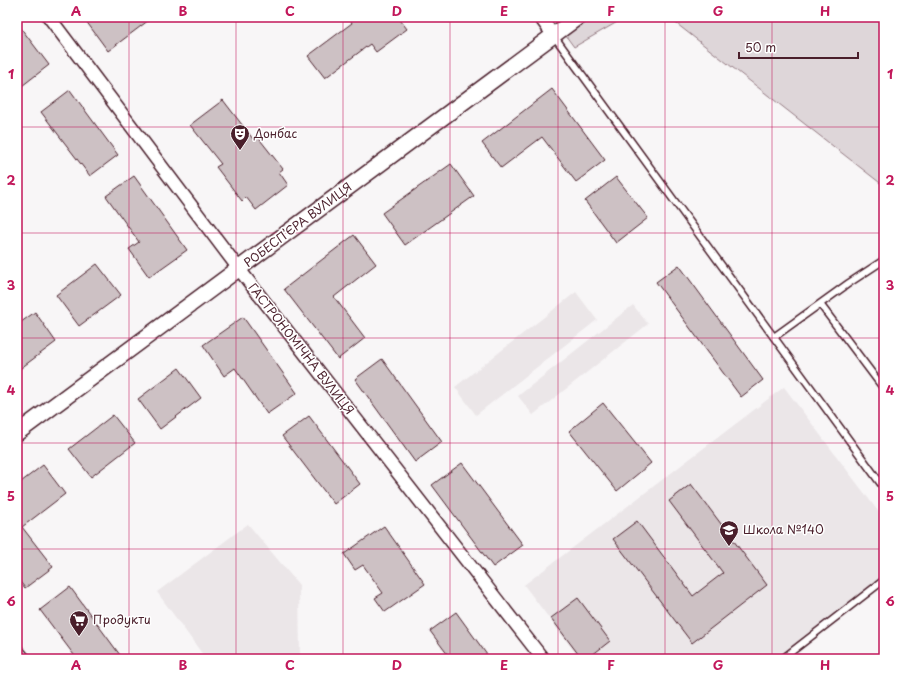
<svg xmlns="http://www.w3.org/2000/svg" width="901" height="676" font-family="'Playpen Sans',sans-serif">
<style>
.built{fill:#ebe6e8}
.green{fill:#ded6d9;stroke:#947a82}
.building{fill:#cdc1c4;stroke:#4a1f2b}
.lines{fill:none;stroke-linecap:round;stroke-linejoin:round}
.service-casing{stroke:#4a1f2b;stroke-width:9}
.minor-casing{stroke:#4a1f2b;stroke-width:15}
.tertiary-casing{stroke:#4a1f2b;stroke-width:18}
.service{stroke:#fff;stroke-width:6}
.minor{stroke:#fff;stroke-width:12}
.tertiary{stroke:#fff;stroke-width:15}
.grid{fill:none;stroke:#c2185b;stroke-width:1;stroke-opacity:0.55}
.labels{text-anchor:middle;stroke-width:3;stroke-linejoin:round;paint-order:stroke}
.poi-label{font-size:12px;fill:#4a1f2b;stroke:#fff;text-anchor:start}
.street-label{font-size:12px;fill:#4a1f2b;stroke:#fff}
.neatline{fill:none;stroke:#c2185b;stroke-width:1.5}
.grid-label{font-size:13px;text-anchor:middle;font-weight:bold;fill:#c2185b}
</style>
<rect width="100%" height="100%" fill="#f8f6f7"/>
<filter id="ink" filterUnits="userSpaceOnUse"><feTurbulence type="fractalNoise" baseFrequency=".025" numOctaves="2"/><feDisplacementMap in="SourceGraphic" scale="8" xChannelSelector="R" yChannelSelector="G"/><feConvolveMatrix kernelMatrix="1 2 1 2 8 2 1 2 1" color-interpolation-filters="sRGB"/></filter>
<g filter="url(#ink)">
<!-- built -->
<path class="built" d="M576 292 597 320 476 415 455 387Z
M633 305 648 324 533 415 518 396Z
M784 387 884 519V575L774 659H580L524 585Z
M248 524 299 585 300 659H206L157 592Z"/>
<!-- green -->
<path class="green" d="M552 17H626L574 47Z
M668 17H884V186Z"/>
<!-- building -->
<path class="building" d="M83 17H153L108 51Z
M350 17H398L407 29 376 52 370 44 325 78 308 56 352 23 349 18Z
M17 23 49 65 18 89 17 88Z
M552 89 605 160 576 182 542 137 501 168 482 143Z
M70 90 118 155 90 176 41 112Z
M223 100 253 139 257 136 283 169 279 172 288 185 256 210 246 197 242 201 216 167 221 164 190 125Z
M451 164 474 196 405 245 382 213Z
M134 176 187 250 149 277 129 249 139 242 106 196Z
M616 177 648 218 616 243 585 201Z
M354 235 376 264 334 297 365 338 338 359 284 289Z
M97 264 121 295 79 326 56 295Z
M679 265 763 380 741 397 656 282Z
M35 312 56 342 17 371V325Z
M243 317 297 393 267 414 235 368 224 376 203 345Z
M382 359 442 442 415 462 355 379Z
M179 368 201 398 160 429 138 399Z
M603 403 651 463 617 491 569 431Z
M113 415 135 443 91 477 69 449Z
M309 416 360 484 334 504 282 436Z
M462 463 523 545 493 567 432 485Z
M43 465 65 494 22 527 53 567 25 588 17 578V485Z
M691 484 767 585 692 643 613 539 637 521 693 596 723 573 669 501Z
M384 526 425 584 385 612 375 598 383 593 363 565 355 570 344 554Z
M70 587 120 655 115 659H77L40 610Z
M578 598 610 641 587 659H582L551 618Z
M456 612 490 659H451L430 631Z"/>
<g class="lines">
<defs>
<path id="service" d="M554 36 884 488
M820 304 884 389
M774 337 849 283 884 260
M782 659 884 580"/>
<path id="minor" d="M49 17 239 269 543 659
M540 17 554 36"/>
<path id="tertiary" d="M17 433 578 17
M17 653 22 659"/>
</defs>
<!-- service casing -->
<use href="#service" class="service-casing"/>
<!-- minor casing -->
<use href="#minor" class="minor-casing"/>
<!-- tertiary casing -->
<use href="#tertiary" class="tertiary-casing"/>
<!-- service -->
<use href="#service" class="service"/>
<!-- minor -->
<use href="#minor" class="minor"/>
<!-- tertiary -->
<use href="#tertiary" class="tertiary"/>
</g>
</g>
<!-- grid -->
<path class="grid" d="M129 17V659M236 17V659M343 17V659M450 17V659M558 17V659M665 17V659M772 17V659M17 127H884M17 233H884M17 338H884M17 443H884M17 549H884"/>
<!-- icons -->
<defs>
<symbol id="theatre-pin" viewBox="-11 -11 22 30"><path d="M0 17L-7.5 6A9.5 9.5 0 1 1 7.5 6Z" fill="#4a1f2b" stroke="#fff"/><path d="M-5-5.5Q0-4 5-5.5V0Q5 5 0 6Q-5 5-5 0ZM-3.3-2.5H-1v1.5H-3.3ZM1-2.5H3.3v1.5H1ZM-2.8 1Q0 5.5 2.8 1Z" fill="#fff"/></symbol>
<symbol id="school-pin" viewBox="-11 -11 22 30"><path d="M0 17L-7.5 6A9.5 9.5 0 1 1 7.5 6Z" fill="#4a1f2b" stroke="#fff"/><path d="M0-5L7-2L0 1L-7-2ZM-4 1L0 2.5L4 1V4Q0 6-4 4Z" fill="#fff"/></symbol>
<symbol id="supermarket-pin" viewBox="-11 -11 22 30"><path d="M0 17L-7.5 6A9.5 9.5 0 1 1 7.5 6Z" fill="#4a1f2b" stroke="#fff"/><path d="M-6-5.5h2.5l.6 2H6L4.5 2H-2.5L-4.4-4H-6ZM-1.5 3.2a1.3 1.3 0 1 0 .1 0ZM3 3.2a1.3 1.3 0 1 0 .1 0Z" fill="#fff"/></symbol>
</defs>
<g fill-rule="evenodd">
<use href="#theatre-pin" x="229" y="123" width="22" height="30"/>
<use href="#school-pin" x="718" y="519" width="22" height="30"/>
<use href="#supermarket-pin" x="68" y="609" width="22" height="30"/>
</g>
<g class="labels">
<!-- poi labels -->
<g class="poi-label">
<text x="254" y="138">Донбас</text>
<text x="743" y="534">Школа №140</text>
<text x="93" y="624">Продукти</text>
</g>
<!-- street labels -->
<g class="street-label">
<text transform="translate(298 225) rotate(-37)" y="4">РОБЕСП’ЄРА ВУЛИЦЯ</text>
<text transform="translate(301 349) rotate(52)" y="4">ГАСТРОНОМІЧНА ВУЛИЦЯ</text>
</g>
</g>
<!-- margin -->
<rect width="901" height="676" fill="none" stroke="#fff" stroke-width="44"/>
<!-- scale -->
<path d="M739 52v6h119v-6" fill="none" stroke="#4a1f2b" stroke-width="2"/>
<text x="745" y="52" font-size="12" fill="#4a1f2b" stroke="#ffffff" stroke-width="3" paint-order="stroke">50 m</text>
<rect x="22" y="22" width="857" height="632" class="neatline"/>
<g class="grid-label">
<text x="76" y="16">A</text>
<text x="183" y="16">B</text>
<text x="290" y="16">C</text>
<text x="397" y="16">D</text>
<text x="504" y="16">E</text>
<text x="611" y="16">F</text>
<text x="718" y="16">G</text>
<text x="825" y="16">H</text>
<text x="11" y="79">1</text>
<text x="890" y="79">1</text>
<text x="11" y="185">2</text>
<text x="890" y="185">2</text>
<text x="11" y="290">3</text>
<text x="890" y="290">3</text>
<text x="11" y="395">4</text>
<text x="890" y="395">4</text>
<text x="11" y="501">5</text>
<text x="890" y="501">5</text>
<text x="11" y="606">6</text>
<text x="890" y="606">6</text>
<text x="76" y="670">A</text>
<text x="183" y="670">B</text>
<text x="290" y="670">C</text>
<text x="397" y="670">D</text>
<text x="504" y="670">E</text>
<text x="611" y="670">F</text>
<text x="718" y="670">G</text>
<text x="825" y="670">H</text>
</g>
</svg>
